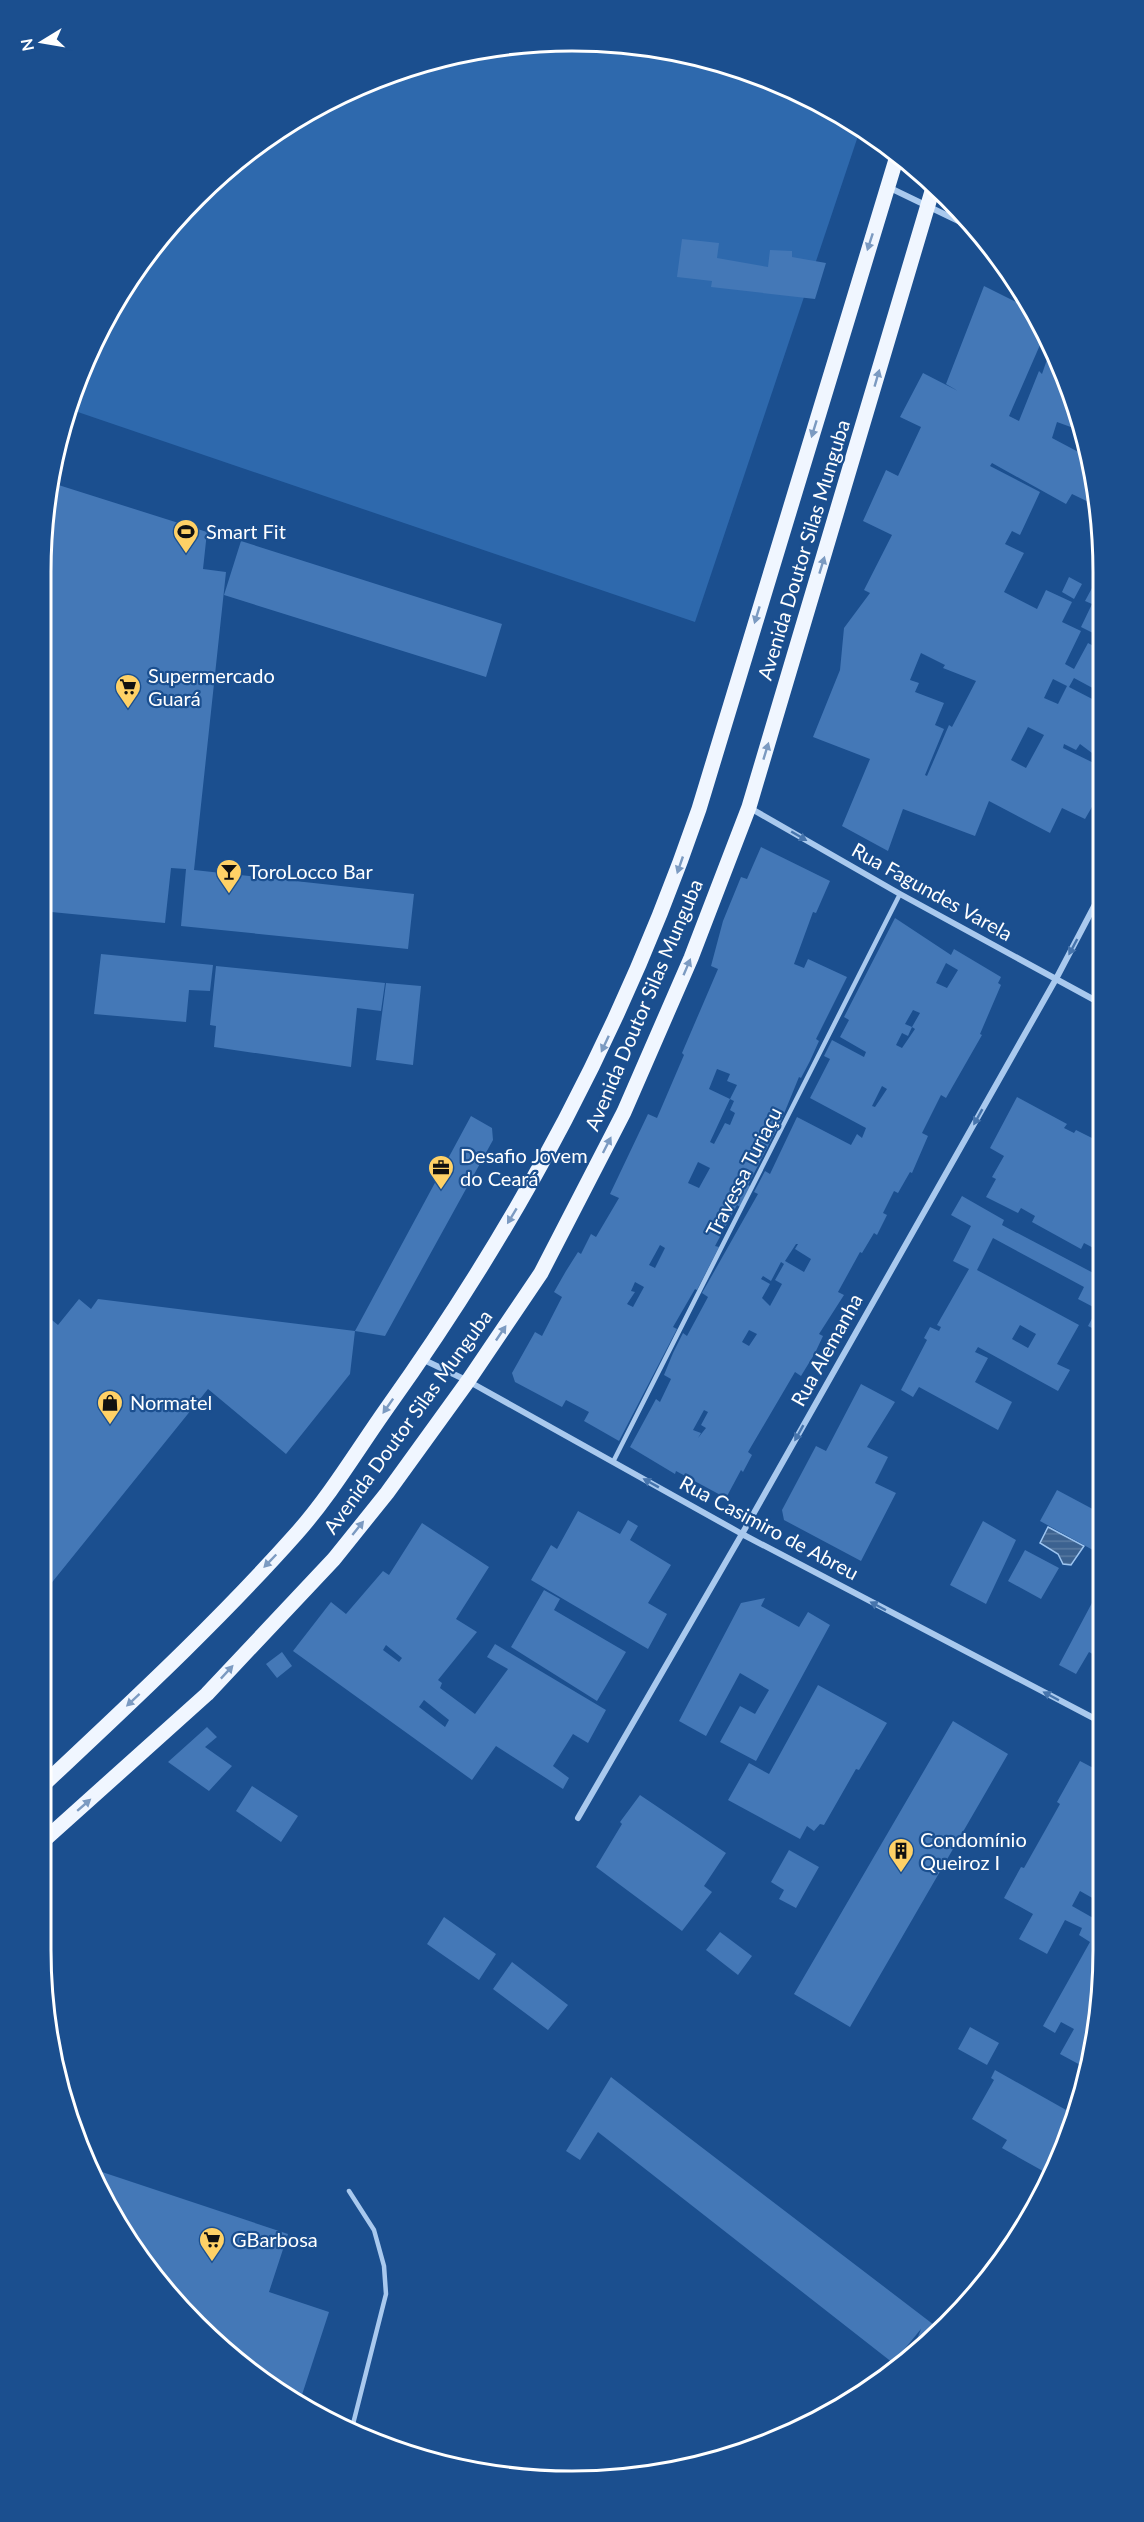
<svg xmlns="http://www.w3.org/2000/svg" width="1144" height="2522" font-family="Lato,sans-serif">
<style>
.green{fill:#2e69ad}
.water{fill:url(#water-rules);stroke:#9cc4f0;stroke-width:1.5}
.building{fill:#4478b7;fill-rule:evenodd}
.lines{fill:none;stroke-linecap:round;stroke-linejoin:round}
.lane{stroke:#a9c9ee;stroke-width:4.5}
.street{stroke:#a9c9ee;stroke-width:6}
.primary{stroke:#f0f6ff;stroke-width:15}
.oneway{fill:#7b9ac1}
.oneway2{fill:#4674ac}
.labels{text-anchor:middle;stroke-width:4.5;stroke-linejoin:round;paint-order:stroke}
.poi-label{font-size:20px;fill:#fff;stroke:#1b4f8f;text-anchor:start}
.street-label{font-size:20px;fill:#fff;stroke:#1b4f8f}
.rim{fill:none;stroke:#fff;stroke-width:3}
</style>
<defs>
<pattern id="water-rules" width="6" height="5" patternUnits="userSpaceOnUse" patternTransform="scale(1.5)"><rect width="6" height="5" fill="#3c6290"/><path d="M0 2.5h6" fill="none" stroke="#597aa1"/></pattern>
</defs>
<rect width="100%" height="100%" fill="#1b4f8f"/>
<!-- green -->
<path class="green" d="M572 41 675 51 775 81 860 130 695 622 69 409 81 369 130 277 196 196 276 130 368 81 468 51Z"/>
<!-- water -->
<path class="water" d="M1048 1527 1084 1546 1071 1565 1063 1564 1058 1554 1040 1543Z"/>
<!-- building -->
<path class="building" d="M682 239 719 243 717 258 768 267 770 250 792 251V257L826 263 815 299 711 287 712 281 677 277Z
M984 286 1028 308 1040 328 1037 336 1043 338 1009 416 1019 421 1039 371 1042 374 1051 348 1063 368 1079 430 1057 422 1052 438 1086 456 1099 502V507L1072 494 1066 504 992 463 990 466 1040 492 1020 535 1012 531 1005 544 1024 553 1004 592 1037 609 1046 590 1072 602 1062 622 1081 631 1065 664 1074 669 1088 643 1099 649 1100 692 1074 678 1069 687 1100 703V759L1080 744 1076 750 1064 744 1063 748 1100 766V793L1085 819 1062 808 1050 833 989 801 975 836 903 809 888 851 842 826 870 759 813 737 840 670 844 628 870 593 864 590 892 535 863 521 886 470 898 476 921 427 900 417 923 373 958 391 946 384ZM921 653 945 665 943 668 976 681 952 727 949 725 927 776 925 775 944 729 935 725 944 703 915 692 919 683 910 680ZM1053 679 1067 686 1058 704 1044 698ZM1028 727 1044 735 1026 768 1011 760Z
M49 482 207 532 203 569 226 572 194 870 414 894 408 949 181 926 186 869 171 868 165 923 41 911V572Z
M241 541 502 624 486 677 224 595Z
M1069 577 1082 584 1074 599 1062 592Z
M1092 588 1099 592V636L1081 627 1092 604 1085 601Z
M761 847 830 881 816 913 813 912 794 964 804 968 808 959 847 977 816 1039 819 1041 810 1061 801 1078 799 1077 781 1121 748 1185 752 1187 742 1208 737 1205 715 1246 719 1247 697 1290 695 1289 673 1327 677 1329 619 1441 584 1421 589 1412 566 1400 562 1407 515 1382 512 1373 535 1332 542 1336 562 1297 554 1292 566 1271 578 1252 581 1254 591 1234 596 1237 619 1198 610 1194 648 1114 657 1118 684 1055 682 1053 718 969 711 966 723 921 741 877 747 879ZM717 1069 730 1074 727 1081 737 1085 730 1099 734 1101 730 1110 735 1113 730 1125 725 1123 714 1144 710 1142 730 1099 709 1089ZM698 1162 710 1168 699 1188 688 1183ZM660 1245 665 1248 655 1268 649 1265ZM635 1282 644 1287 633 1307 627 1304 635 1292 631 1291Z
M895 918 951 955 954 949 1001 977 998 983 1001 985 980 1034 982 1035 946 1098 941 1095 922 1133 928 1136 912 1173 910 1172 898 1193 894 1191 883 1213 887 1215 877 1235 874 1233 862 1253 860 1252 838 1292 844 1295 819 1334 823 1336 815 1353 801 1376 795 1372 748 1452 752 1455 743 1472 741 1470 726 1498 676 1471 675 1474 630 1447 656 1399 660 1402 671 1379 664 1375 673 1353 683 1333 687 1336 708 1297 702 1293 758 1194 754 1192 765 1171 770 1174 797 1117 851 1145 857 1134 862 1138 866 1128 810 1098 830 1059 824 1056 832 1040 864 1057 866 1052 840 1037 849 1020 844 1017ZM946 963 958 970 947 988 936 983ZM913 1010 920 1013 912 1027 915 1029 902 1048 896 1045 902 1033 908 1036 912 1027 905 1024ZM882 1086 887 1089 875 1107 872 1106ZM796 1244H798L795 1249 811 1259 804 1272 785 1261ZM781 1262 784 1264 775 1280 782 1284 770 1306 762 1298 770 1284 761 1279 763 1276 771 1281ZM749 1330 757 1334 749 1346 742 1342ZM704 1410 708 1412 701 1425 706 1428 698 1438 701 1433 693 1430Z
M101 954 213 965 210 991 189 990 186 1022 94 1014Z
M216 966 385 983 381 1011 357 1008 351 1067 214 1047 216 1026 210 1025Z
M386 983 421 986 413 1065 376 1060Z
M1017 1097 1067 1124 1064 1128 1074 1133 1076 1130 1098 1141 1096 1145 1101 1148V1252L1084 1243 1081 1249 1032 1222 1035 1216 1021 1208 1018 1213 986 1197 996 1179 992 1177 1004 1156 990 1148Z
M471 1116 492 1128 493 1140 385 1336 355 1331Z
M962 1196 1004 1220 1002 1225 1101 1277 1102 1333 1088 1326 1097 1309 1078 1299 1084 1287 993 1238 977 1270 1079 1325 1057 1364 1070 1370 1058 1391 978 1347 975 1352 988 1358 975 1382 1012 1402 998 1430 919 1387 913 1397 901 1390 927 1340 924 1338 930 1327 939 1331 941 1327 937 1325 969 1269 953 1261 971 1226 951 1215ZM1020 1325 1036 1334 1028 1348 1012 1339Z
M79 1299 91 1309 98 1299 355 1331 350 1374 286 1454 208 1389 41 1596V1311L58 1325Z
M861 1384 895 1402 867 1447 888 1457 875 1483 896 1493 861 1561 784 1520 782 1510 816 1446 826 1451Z
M1057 1490 1102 1514V1555L1040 1521Z
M578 1511 620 1534 628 1520 638 1526 630 1540 671 1565 648 1603 667 1614 648 1649 531 1580 551 1545 557 1549Z
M983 1521 1016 1540 986 1604 950 1585Z
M422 1523 489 1567 456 1619 477 1632 438 1680 442 1683 440 1688 475 1714 508 1669 487 1657 495 1644 606 1710 588 1743 573 1734 553 1766 569 1778 563 1789 496 1746 472 1780 293 1651 331 1602 346 1614 383 1571 389 1575ZM386 1645 402 1658 399 1662 383 1650ZM424 1700 449 1720 445 1727 419 1707Z
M1025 1550 1059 1568 1041 1599 1008 1581Z
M1102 1584 1103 1660 1089 1652 1076 1674 1059 1665Z
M544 1590 560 1599 554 1610 626 1652 597 1701 511 1647Z
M765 1598 761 1606 799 1627 808 1612 830 1625 756 1761 720 1742 740 1706 755 1714 769 1690 740 1673 706 1736 679 1721 741 1603Z
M282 1652 292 1666 277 1678 266 1664Z
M818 1685 887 1723 859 1770 856 1769 824 1825 820 1824 814 1831 807 1826 800 1839 728 1800 749 1763 769 1774Z
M953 1721 1008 1754 850 2027 794 1994Z
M207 1727 217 1737 205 1747 232 1766 209 1791 168 1762Z
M1080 1761 1103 1773V1788L1099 1795 1103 1797V1904L1080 1891 1072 1906 1102 1923 1103 1920V1950L1094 2050 1084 2067 1060 2054 1074 2029 1061 2022 1055 2033 1043 2026 1090 1942 1079 1935 1082 1928 1065 1920 1047 1954 1019 1939 1033 1914 1004 1898 1021 1867 1024 1868 1060 1804 1057 1802Z
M252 1786 298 1816 281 1842 236 1811Z
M640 1795 726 1853 704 1886 712 1892 682 1931 596 1867 622 1824 620 1822Z
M789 1850 819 1867 796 1908 779 1899 784 1890 771 1882Z
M444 1917 496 1954 479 1980 427 1944Z
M720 1932 752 1956 738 1975 706 1950Z
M512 1962 568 2005 548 2030 493 1989Z
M970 2027 999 2043 987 2065 958 2049Z
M995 2070 1075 2115 1063 2153 1050 2175 1002 2148 1007 2140 972 2119 994 2080 991 2078Z
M611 2077 683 2133 938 2328 914 2347 921 2329 893 2363 598 2132 580 2160 566 2151Z
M90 2168 288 2234 269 2292 329 2312 299 2404 172 2300 112 2215Z"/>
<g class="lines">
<!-- lane -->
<path class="lane" d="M613 1462 900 894
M349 2191 374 2230 384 2266 386 2294 352 2428"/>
<!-- street -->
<path class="street" d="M888 187 973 228
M750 808 900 894 1100 1003
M422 1359 468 1381 742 1534 1103 1723
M578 1818 742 1534 1056 979 1100 895"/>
<!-- primary -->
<path class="primary" d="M41 1787C128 1705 216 1624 296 1534 330 1496 358 1449 387 1408 521 1220 624 1027 699 809L898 153
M41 1843 207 1694 334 1559 387 1493 468 1381 541 1273 624 1112 691 958 749 807 933 188"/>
</g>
<!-- one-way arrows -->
<defs><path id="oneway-solid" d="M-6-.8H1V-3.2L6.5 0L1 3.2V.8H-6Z" transform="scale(1.5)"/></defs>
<g class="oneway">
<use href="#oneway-solid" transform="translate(870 242) rotate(108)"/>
<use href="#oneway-solid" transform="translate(877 378) rotate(-74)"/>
<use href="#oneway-solid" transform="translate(814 429) rotate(107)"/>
<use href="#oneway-solid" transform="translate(822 565) rotate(-73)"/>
<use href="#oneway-solid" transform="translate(757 615) rotate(107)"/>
<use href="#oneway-solid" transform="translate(766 751) rotate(-73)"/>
<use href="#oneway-solid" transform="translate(680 865) rotate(109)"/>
<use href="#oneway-solid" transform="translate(687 967) rotate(-67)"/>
<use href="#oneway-solid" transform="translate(605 1044) rotate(115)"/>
<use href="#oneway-solid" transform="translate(607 1145) rotate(-63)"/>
<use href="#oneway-solid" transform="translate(512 1216) rotate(121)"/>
<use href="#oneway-solid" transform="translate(501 1333) rotate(-56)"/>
<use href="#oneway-solid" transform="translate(388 1406) rotate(125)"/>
<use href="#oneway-solid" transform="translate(358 1528) rotate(-51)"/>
<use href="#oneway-solid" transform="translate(270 1561) rotate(134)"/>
<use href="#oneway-solid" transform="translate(227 1672) rotate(-47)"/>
<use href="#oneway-solid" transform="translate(133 1700) rotate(137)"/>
<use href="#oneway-solid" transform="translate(84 1805) rotate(-41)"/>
</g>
<g class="oneway2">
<use href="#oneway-solid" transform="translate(799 836) rotate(30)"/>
<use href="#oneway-solid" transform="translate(1073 947) rotate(118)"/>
<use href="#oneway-solid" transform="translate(978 1117) rotate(119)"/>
<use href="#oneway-solid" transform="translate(799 1433) rotate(119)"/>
<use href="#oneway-solid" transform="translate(651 1483) rotate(-151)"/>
<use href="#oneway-solid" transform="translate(878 1606) rotate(-152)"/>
<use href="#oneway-solid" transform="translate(1051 1696) rotate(-152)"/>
</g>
<!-- icons -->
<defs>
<symbol id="stadium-pin" viewBox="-11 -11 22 30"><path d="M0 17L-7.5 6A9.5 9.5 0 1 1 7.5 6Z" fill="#ffd166" stroke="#1b4f8f"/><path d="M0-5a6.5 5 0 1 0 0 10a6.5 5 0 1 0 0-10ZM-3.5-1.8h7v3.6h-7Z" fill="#111"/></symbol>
<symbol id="supermarket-pin" viewBox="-11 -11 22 30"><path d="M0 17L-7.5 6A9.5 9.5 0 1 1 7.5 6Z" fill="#ffd166" stroke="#1b4f8f"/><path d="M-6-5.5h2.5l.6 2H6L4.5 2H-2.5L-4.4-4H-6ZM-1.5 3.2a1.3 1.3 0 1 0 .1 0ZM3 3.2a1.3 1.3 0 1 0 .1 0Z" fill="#111"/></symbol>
<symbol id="bar-pin" viewBox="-11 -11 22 30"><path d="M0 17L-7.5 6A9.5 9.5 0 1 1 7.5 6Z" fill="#ffd166" stroke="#1b4f8f"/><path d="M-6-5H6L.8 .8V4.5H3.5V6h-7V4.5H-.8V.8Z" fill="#111"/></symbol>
<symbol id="office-pin" viewBox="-11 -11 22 30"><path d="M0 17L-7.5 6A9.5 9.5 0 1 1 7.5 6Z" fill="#ffd166" stroke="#1b4f8f"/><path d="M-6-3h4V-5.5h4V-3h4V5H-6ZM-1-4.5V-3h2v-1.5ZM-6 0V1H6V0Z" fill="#111"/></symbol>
<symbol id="shop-pin" viewBox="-11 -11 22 30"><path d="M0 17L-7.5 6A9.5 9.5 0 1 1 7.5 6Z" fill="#ffd166" stroke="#1b4f8f"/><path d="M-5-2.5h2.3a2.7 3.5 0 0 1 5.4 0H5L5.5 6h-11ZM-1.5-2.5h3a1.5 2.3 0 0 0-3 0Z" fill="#111"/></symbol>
<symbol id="building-pin" viewBox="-11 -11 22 30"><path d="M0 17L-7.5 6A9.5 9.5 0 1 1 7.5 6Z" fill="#ffd166" stroke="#1b4f8f"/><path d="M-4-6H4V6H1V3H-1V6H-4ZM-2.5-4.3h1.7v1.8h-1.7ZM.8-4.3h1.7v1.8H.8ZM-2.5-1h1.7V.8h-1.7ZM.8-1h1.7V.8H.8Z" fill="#111"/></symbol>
</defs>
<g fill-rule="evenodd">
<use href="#stadium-pin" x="171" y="517" width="30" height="40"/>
<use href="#supermarket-pin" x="113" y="672" width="30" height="40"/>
<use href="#bar-pin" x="214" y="857" width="30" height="40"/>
<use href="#office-pin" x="426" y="1153" width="30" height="40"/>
<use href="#shop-pin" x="95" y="1388" width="30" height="40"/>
<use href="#building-pin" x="886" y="1836" width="30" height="40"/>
<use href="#supermarket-pin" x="197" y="2225" width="30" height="40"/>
</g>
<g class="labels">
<!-- poi labels -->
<g class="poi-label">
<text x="206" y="539">Smart Fit</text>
<text x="148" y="683">Supermercado<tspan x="148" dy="23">Guará</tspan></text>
<text x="248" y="879">ToroLocco Bar</text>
<text x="460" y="1163">Desafio Jovem<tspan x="460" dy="23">do Ceará</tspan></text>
<text x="130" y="1410">Normatel</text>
<text x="920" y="1847">Condomínio<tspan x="920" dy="23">Queiroz I</tspan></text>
<text x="232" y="2247">GBarbosa</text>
</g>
<!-- street labels -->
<g class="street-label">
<text transform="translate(804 550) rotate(-73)" y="7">Avenida Doutor Silas Munguba</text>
<text transform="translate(932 892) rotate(29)" y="7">Rua Fagundes Varela</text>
<text transform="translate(644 1005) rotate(-67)" y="7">Avenida Doutor Silas Munguba</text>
<text transform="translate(744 1172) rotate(-63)" y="7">Travessa Turiaçu</text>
<text transform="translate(827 1350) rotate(-61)" y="7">Rua Alemanha</text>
<text transform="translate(408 1422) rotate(-54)" y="7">Avenida Doutor Silas Munguba</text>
<text transform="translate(769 1528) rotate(28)" y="7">Rua Casimiro de Abreu</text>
</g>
</g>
<!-- crop -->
<path d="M0 0H1144V2522H0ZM572 51H572A521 521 0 0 1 1093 572V1950A521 521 0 0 1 572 2471H572A521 521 0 0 1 51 1950V572A521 521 0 0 1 572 51Z" fill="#1b4f8f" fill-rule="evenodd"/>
<path class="rim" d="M572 51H572A521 521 0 0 1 1093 572V1950A521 521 0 0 1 572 2471H572A521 521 0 0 1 51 1950V572A521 521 0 0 1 572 51Z"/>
<!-- north arrow -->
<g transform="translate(42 42) rotate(259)" stroke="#1b4f8f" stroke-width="4.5" paint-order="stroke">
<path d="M0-4.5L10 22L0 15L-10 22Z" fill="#ffffff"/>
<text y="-9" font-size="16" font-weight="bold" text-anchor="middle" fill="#ffffff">N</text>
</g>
</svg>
